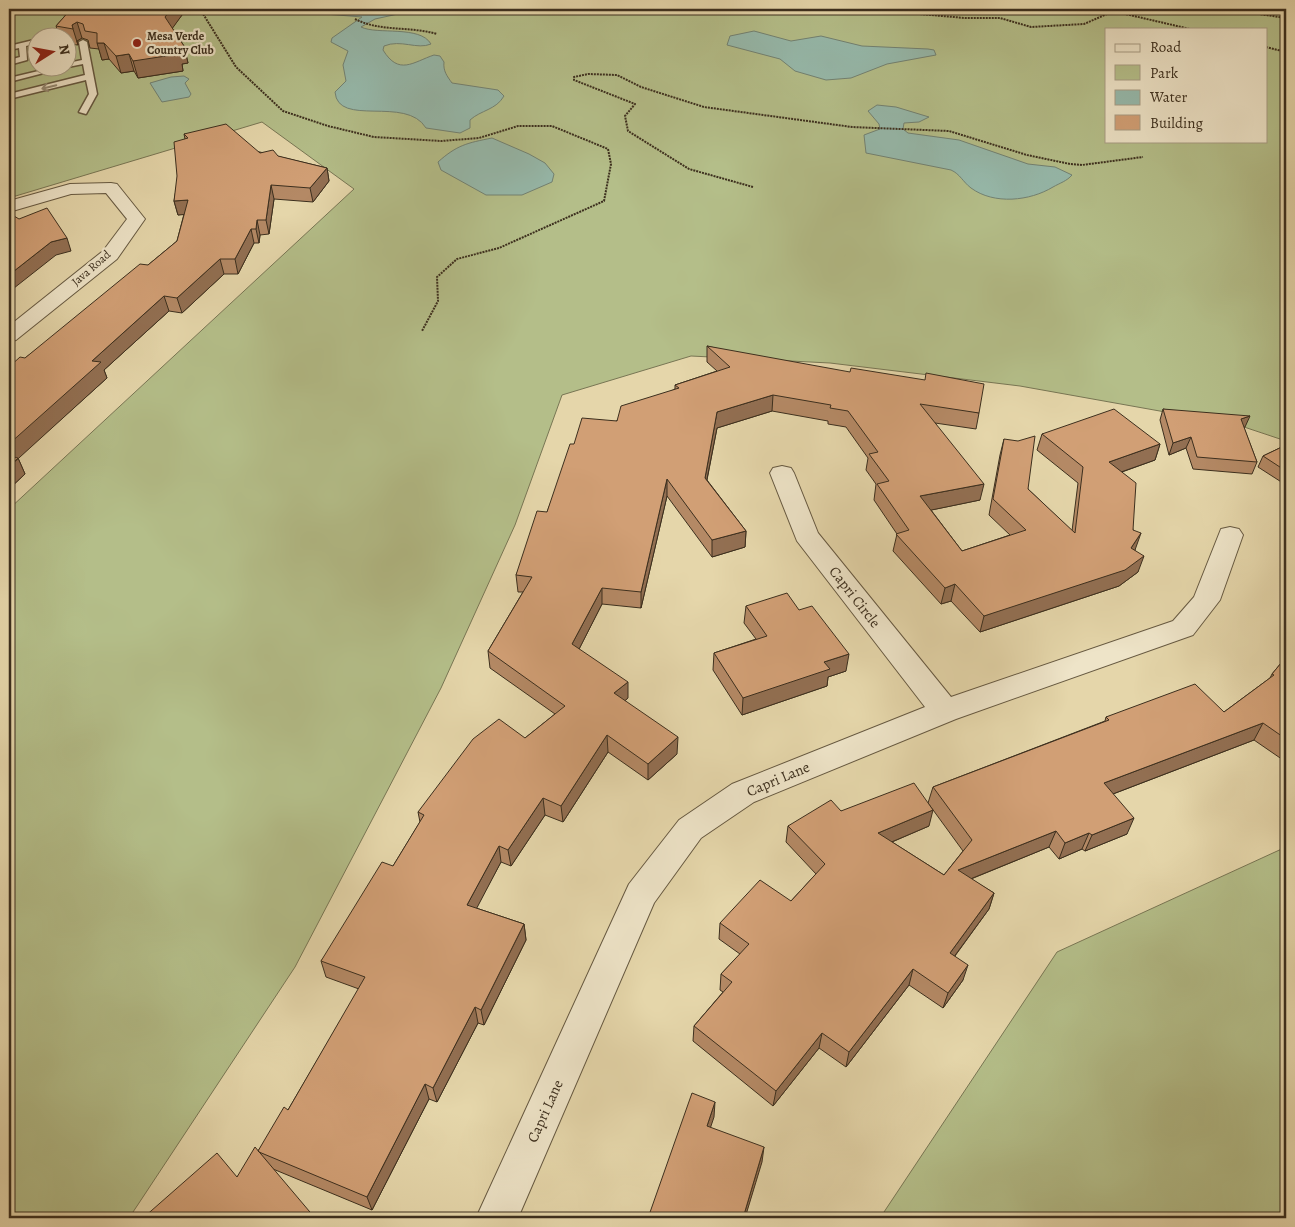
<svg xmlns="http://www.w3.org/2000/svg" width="1295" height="1227" font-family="Alegreya,serif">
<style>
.green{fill:#b4be89;stroke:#787654;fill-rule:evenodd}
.water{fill:#96b9ab;stroke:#728273}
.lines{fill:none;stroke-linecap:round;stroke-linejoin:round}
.lane-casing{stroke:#665941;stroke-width:3}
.street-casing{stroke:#665941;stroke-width:2}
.path{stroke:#3c2f1e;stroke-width:2;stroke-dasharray:2 1;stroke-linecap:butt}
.lane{fill:#eee4c8;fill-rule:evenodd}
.street{fill:#eee4c8;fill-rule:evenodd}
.wall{fill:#b48965;stroke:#3c2f1e}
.shaded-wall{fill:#926f52;stroke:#3c2f1e}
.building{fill:#d19f75;stroke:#3c2f1e}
.oneway{stroke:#958a73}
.poi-dot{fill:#8f2418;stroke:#eee4c8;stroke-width:2}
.labels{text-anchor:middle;stroke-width:4.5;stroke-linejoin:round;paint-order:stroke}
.far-poi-label{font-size:12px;font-weight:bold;fill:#3c2f1e;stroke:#eee4c8;text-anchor:start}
.far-street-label{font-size:12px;fill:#3c2f1e;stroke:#eee4c8}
.street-label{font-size:15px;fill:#3c2f1e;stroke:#eee4c8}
</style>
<rect width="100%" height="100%" fill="#e5d6aa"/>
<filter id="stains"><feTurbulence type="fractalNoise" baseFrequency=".004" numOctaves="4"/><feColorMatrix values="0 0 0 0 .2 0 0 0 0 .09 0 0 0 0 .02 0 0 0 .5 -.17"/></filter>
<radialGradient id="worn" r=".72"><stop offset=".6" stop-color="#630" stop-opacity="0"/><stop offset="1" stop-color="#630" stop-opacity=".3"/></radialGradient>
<!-- green -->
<path class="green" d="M9 9H1286V441L1238 425 1020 386 830 363 691 356 562 395 515 525 441 688 295 967 139 1203 129 1218H9V509L354 189 262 122 9 198ZM1106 29H1266V141H1106ZM38 38H68V68H38Z
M1286 847V1218H880L1057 952Z"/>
<!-- water -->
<path class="water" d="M317 9H421L375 19 361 27C377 35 420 25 431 44 417 50 401 39 384 46L383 50C399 76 413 62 434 55L440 56 444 62C443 71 447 76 452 83L498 90 504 96C496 110 481 110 470 120V128L460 133 426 128C406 95 338 128 335 92L346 81 343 65 348 51 331 42 332 38 362 17 325 14Z
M754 31 791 41 821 36 862 46 928 49 934 50 936 55 887 64 851 78 826 80 795 71 780 59 727 45 730 36Z
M184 76 189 79 185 83 191 94 189 97 162 102 150 83 171 77Z
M877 105 896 107 929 117 919 122 904 123 903 129 908 133 959 140 1028 164 1055 167 1072 175C1067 181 1060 183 1053 187 1030 201 994 205 971 188 963 182 960 174 951 170L866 153 864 135 880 129 879 124 868 111Z
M492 138 529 154 545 163 554 174 552 182 522 195H486L441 170 438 162C457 145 467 143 492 138Z"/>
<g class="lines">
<defs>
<path id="lane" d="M38 39V43L26 46 27 60 9 65V60L20 57 19 48 9 50V46Z
M83 40 87 42 97 94 86 114 79 112 89 94 86 80 9 99V94L85 75 83 64 68 67V63L82 60 79 42Z
M51 68H63L9 82V78Z"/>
<path id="street" d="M111 183 117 184 145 219 117 259 16 340 9 342V326L103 251 127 219 106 193 71 194 9 212V201L70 184Z
M782 466 791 468 794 473 818 533 951 697 1173 621 1194 597 1221 529 1230 527 1239 529 1243 535 1220 600 1193 635 956 719 754 802 701 838 654 903 518 1218H476L629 884 679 820 732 784 925 707 797 541 770 473 773 468Z"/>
</defs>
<!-- lane casing -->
<use href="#lane" class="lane-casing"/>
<!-- street casing -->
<use href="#street" class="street-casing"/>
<!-- path -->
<path class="path" d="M200 9 236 67 283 111 328 126 374 137 441 141 479 138 518 126H552L608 149 611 164 604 201 499 248 457 259 437 277 438 301 422 331
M1225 9 1286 18
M896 12 965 18H1000L1031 27 1084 24 1107 14 1121 13 1190 29
M355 19C380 32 410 26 437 34
M1266 47 1286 52
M753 187 689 169 628 131 625 116 635 104 574 80V77L588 74 617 75 641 87 704 107 852 127 949 131 1027 155 1070 164 1082 165 1143 157"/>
<!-- lane -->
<use href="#lane" class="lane"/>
<!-- street -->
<use href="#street" class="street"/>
</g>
<!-- wall -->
<path class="wall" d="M71 9H180L182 15 172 28 184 46 188 63 182 64 183 71 138 78 134 71 121 73 109 59 102 60 99 49 90 48 88 40 82 38 77 41 78 45 68 44V38H60L56 26Z
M184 134 327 168 329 181 313 202 274 199 269 234 260 235 259 243H254L238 274H224L182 313 169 311 104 370 107 378 18 458 25 474 9 489 25 358 148 265 177 241 184 214 178 215 174 201 185 139Z
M707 346 979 413 976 429 935 423 980 500 931 510 962 551 1010 535 989 515 1000 455 1004 439 1028 489 1072 531 1078 483 1037 450 1042 434 1160 444 1155 460 1122 472 1133 530 1135 550 1138 572 1119 586 980 632 951 601 941 604 893 551 897 534 874 500 876 484 866 470 868 458 846 427 828 424V421L772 411 717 428 707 480 746 531 745 547 712 557 667 496 641 608 602 604 579 649 628 698 625 701 677 754 648 780 608 752 563 822 545 815 511 866 501 862 476 908 524 924 526 940 484 1025 478 1023 437 1102 429 1099 372 1210 273 1169 237 1177 258 1151 288 1110 359 989 326 977 321 961 393 866 420 822 418 812 525 738 555 714 490 668 488 651 523 592H518L516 575 547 512 574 444 675 389V385L717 371 707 362Z
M1163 409 1245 427 1244 428 1257 462 1252 474 1193 469 1186 448 1169 455 1160 420Z
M1286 445V485L1258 467 1263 456Z
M746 606 846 671 828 677 827 686 742 715 713 670 714 653 756 639 744 623Z
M1286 657V762L1254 740 1113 794 1127 834 1085 851 1082 849 1059 859 1049 847 971 879 994 893 989 909 955 956 963 980 943 1008 909 985 846 1067 819 1048 773 1106 693 1041 694 1026 723 992 720 990 721 974 740 954 719 939 720 923 791 901 816 874 786 842 788 826 841 811 929 826 892 842 944 875 963 851 928 803 933 787 1105 721 1106 717 1224 712 1270 678 1272 674Z"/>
<!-- shaded-wall -->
<path class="shaded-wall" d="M171 9H180L182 15 169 33 165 17Z
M77 22 82 38 77 41 78 45 73 29 72 25Z
M97 43H104L109 59 102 60Z
M184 46 188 63 182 64 183 71 138 78 133 61Z
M129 54 134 71 121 73 116 56Z
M327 168 329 181 313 202 310 188Z
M271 185 274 199 269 234 266 220Z
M188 200 192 214 178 215 174 201Z
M257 220 260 235 259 243 256 229Z
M251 229 254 243 238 274 235 259Z
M67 238 71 251 56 255 9 292V275L51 242Z
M220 259 224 274 182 313 177 298Z
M164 296 169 311 104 370 107 378 9 467V444L92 361Z
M773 395 772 411 717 428 704 494 705 478 717 412Z
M1250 416 1245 427 1236 430 1241 419Z
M1191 437 1186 448 1169 455 1173 443Z
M1160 444 1155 460 1104 478 1109 462Z
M18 458 25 474 9 489V467Z
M667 479V496L641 608V592Z
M984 484 980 500 917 513 920 496Z
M746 531 745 547 712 557V540Z
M1141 533 1135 550 1125 565 1131 548Z
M1144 556 1138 572 1119 586 980 632 984 616Z
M955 584 951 601 941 604 945 588Z
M602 588V604L573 661 572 644Z
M849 654 846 671 828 677 827 686 742 715 743 698 824 662Z
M628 682V698L614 710V693Z
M1263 723 1254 740 1097 800 1104 783Z
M607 735 608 752 563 822 561 806Z
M678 737 677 754 648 780V764Z
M543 798 545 815 511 866 508 850Z
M933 810 929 826 875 849 878 833Z
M1134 818 1127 834 1085 851 1092 835Z
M1056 831 1049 847 953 886 958 870Z
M1089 833 1082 849 1059 859 1065 843Z
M499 846 501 862 470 921 467 905Z
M994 893 989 909 945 969 950 953Z
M524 924 526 940 484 1025 481 1010Z
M968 965 963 980 943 1008 948 993Z
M913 969 909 985 846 1067 849 1052Z
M475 1007 478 1023 437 1102 433 1088Z
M822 1033 819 1048 773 1106 776 1091Z
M425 1084 429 1099 372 1210 367 1197Z
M715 1102 714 1117 706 1141 707 1126Z
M764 1147 762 1162 745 1218H743Z"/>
<!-- building -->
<path class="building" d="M71 9H171L165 17 184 46 174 48 179 54 133 61 129 54 116 56 104 43H97V33L85 31 83 24 77 22 72 25 73 29 56 26Z
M226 124 260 153 273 150 278 156 327 168 310 188 271 185 266 220H257L256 229H251L235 259H220L177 298 164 296 92 361 101 362 9 444V367L20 357 25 358 140 264 148 265 177 241 188 200 174 201 177 176 174 142 188 138 184 134Z
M47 208 67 238 51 242 9 275V218L14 216 19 219Z
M707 346 850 372 851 368 925 380 926 373 984 384 979 413 920 404 984 484 920 496 962 551 1026 530 993 499 1004 439 1018 441 1035 436 1028 489 1075 533 1083 467 1042 434 1114 409 1160 444 1109 462 1136 483 1133 530 1141 533 1131 548 1144 556 1125 570 984 616 955 584 945 588 896 534 909 530 877 484 889 481 869 454 878 452 848 411 830 408 831 405 773 395 717 412 705 478 746 531 712 540 667 479 641 592 602 588 572 644 628 682 614 693 678 737 648 764 607 735 561 806 543 798 508 850 499 846 467 905 524 924 481 1010 475 1007 433 1088 425 1084 367 1197 259 1152 258 1151 284 1107 288 1110 365 977 321 961 382 862 393 866 424 815 418 812 473 739 499 719 525 738 565 706 488 651 532 577 516 575 537 511 547 512 570 444H574L582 418 617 421 621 406 679 388 675 385 730 367Z
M1163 409 1250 416 1241 419 1257 462 1197 457 1191 437 1173 443Z
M1286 445V471L1263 456Z
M9 456 18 458 9 467Z
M787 593 799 610 812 606 849 654 824 662 830 669 743 698 714 653 767 636 746 606Z
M1286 657V739L1263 723 1104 783 1134 818 1092 835 1089 833 1065 843 1056 831 958 870 994 893 950 953 968 965 948 993 913 969 849 1052 822 1033 776 1091 694 1026 732 982 721 974 749 944 720 923 760 880 791 901 825 864 788 826 831 800 841 811 914 783 933 810 878 833 944 875 972 840 933 787 1109 720 1106 717 1195 684 1224 712 1274 675 1272 674Z
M692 1093 715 1102 707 1126 764 1147 743 1218H648Z
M255 1147 315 1218H143L217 1153 237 1177Z"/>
<!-- one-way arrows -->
<defs><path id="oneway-shaft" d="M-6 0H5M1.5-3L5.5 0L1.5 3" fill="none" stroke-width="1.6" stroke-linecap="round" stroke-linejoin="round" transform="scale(1.25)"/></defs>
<use class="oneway" href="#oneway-shaft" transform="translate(49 87) rotate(166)"/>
<!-- markers -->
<circle class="poi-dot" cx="137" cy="43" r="5"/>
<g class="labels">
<!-- far-poi labels -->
<g class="far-poi-label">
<text x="147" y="40">Mesa Verde<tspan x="147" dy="14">Country Club</tspan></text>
</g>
<!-- far-street labels -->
<g class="far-street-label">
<text transform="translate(91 268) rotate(-41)" y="4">Java Road</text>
</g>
<!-- street labels -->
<g class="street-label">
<text transform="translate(855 597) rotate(52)" y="5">Capri Circle</text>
<text transform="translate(778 779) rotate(-23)" y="5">Capri Lane</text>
<text transform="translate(545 1111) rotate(-66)" y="5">Capri Lane</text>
</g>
</g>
<!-- margin -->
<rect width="1295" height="1227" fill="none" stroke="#e5d6aa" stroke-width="30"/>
<rect x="10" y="10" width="1275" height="1207" fill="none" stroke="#3c2f1e" stroke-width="2.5"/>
<rect x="15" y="15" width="1265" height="1197" fill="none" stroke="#3c2f1e"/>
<!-- legend -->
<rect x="1105" y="28" width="162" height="115" fill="#eee4c8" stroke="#a79c84"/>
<rect x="1115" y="44" width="25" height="8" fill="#eee4c8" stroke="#a79c84"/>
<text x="1150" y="52" font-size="15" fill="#3c2f1e">Road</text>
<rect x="1115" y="65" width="25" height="15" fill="#b4be89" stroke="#a79c84"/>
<text x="1150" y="78" font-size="15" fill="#3c2f1e">Park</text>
<rect x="1115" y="90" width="25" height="15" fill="#96b9ab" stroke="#a79c84"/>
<text x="1150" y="102" font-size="15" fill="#3c2f1e">Water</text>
<rect x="1115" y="115" width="25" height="15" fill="#d19f75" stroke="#a79c84"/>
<text x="1150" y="128" font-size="15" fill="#3c2f1e">Building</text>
<!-- north arrow -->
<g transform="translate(52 52) rotate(79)"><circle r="24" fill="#eee4c8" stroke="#a79c84"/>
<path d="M0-4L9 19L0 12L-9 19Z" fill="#8f2418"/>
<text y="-8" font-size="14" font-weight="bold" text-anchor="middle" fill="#3c2f1e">N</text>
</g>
<rect width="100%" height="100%" filter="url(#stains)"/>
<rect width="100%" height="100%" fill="url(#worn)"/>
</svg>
